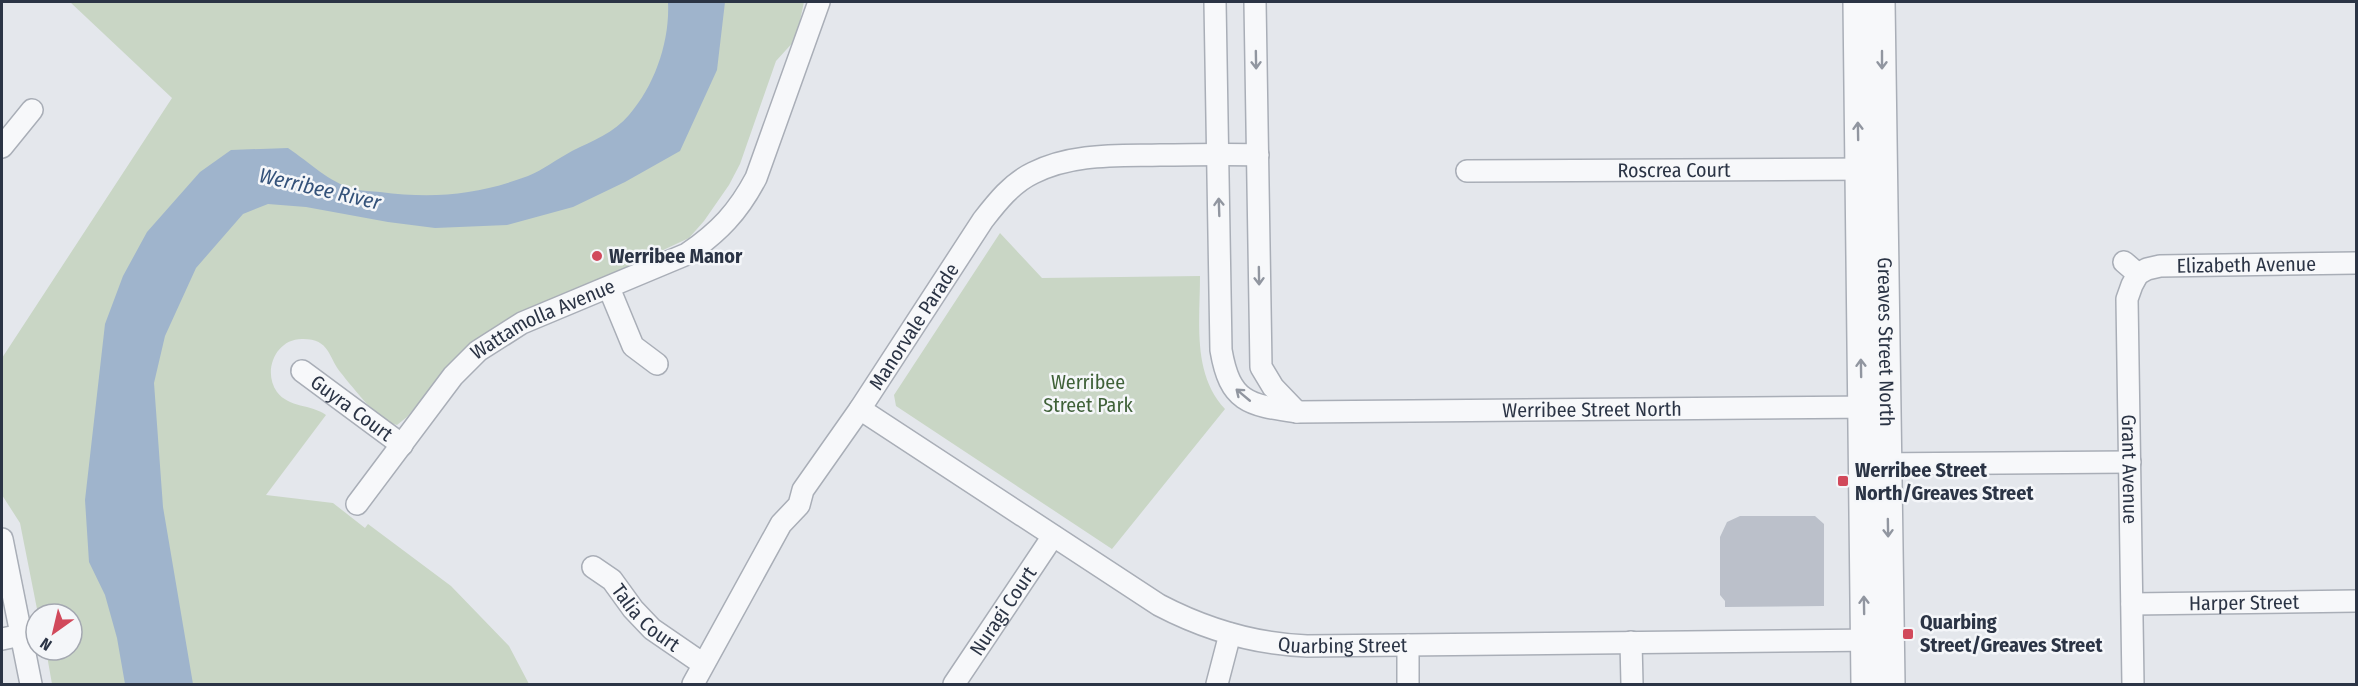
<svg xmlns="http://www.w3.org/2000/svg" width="2358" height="686" font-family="'Fira Sans Condensed',sans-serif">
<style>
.green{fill:#c9d6c5}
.water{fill:#9fb4cc}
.building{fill:#bbc0ca}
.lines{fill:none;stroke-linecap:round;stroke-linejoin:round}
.minor-casing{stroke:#a9aeb7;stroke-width:24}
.tertiary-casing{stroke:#a9aeb7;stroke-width:30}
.minor{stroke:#f7f8fa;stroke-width:21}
.tertiary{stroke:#f7f8fa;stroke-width:27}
.oneway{stroke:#9196a0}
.poi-dot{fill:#d1495b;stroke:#f4f6f9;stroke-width:2}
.labels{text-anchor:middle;stroke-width:5;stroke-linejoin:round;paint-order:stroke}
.street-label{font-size:20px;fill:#2b3445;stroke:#f4f6f9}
.poi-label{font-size:20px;font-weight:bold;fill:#2b3445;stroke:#f4f6f9;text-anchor:start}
.park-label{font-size:20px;fill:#3f6138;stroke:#f4f6f9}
.water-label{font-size:21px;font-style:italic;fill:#34527a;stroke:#f4f6f9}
</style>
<rect width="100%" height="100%" fill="#e4e7ec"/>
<!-- green -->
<path class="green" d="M70 2H804L796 39 776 61 740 164 729 185 704 221 689 238 661 251 654 258 524 311 496 326 454 360 407 417 397 425C393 424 387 423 384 421 375 415 349 383 341 373 328 357 330 339 303 339 276 338 262 371 277 392 289 408 311 404 326 415L266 495 333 503 365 528 368 524 451 586 509 646 529 684H52L46 650H72V614H38L20 523 2 495V358L172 98Z
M1000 233 1042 278 1200 276C1200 321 1192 374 1225 409L1112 549 896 406 894 395Z"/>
<!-- water -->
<path class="water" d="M668 2H725L717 70 680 151 625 182 573 207 507 225 435 228 388 222 306 207 268 204 243 214 196 268 165 336 154 383 163 507 193 684H125L117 638 105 595 89 562 85 500 105 324 123 276 147 232 200 172 231 150 288 148C309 162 329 182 353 189 362 191 372 191 380 192 434 199 477 195 528 176 543 170 557 159 572 151 592 141 614 133 629 115 655 85 670 41 668 2Z"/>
<!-- building -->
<path class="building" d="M1740 516H1815L1824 524V606L1725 607V601L1720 595V537L1727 522Z"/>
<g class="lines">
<defs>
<g id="minor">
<path id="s1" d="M1215 2 1221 350C1230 403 1249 405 1297 412L1877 407"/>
<path d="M1255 2 1261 367 1273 387 1297 412"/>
<path d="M2 147 32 110"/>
<path id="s2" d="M1467 171 1874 169"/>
<path id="s3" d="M2124 262 2138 274 2132 285 2127 299 2133 684"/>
<path id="s4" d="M2138 274 2147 269 2160 266 2356 263"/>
<path d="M609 288 633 346 657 364"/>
<path id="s5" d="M302 371 402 445"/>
<path id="s6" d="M860 409 1159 605C1205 629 1254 644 1307 646L1879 640"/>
<path d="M1872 464 2130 462"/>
<path id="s7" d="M357 504 453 376 478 351 522 323 687 254C719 232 738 212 756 178L819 2"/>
<path d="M2 539 31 684"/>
<path id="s8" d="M593 567 612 580 633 609 652 629 703 664"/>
<path id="s9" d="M2132 604 2356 601"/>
<path d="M2 639 21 635"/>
<path d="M1631 642 1632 684"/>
<path d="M1408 645V684"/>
<path id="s10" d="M693 684 781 524 799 505 803 490 860 409 983 220C997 202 1012 183 1033 173 1073 153 1117 156 1160 155 1193 155 1225 154 1258 155"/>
<path id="s11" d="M954 684 1053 536"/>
<path d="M1217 684 1230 634"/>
</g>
<g id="tertiary">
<path d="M1857 2 1865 684"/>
<path id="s12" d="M1881 2 1891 684"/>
</g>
</defs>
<!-- minor casing -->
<use href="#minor" class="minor-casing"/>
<!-- tertiary casing -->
<use href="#tertiary" class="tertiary-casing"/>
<!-- minor -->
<use href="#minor" class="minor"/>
<!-- tertiary -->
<use href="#tertiary" class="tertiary"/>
</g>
<!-- one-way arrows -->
<defs><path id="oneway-shaft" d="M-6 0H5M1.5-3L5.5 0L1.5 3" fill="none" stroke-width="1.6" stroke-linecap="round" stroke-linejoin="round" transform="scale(1.5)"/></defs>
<g class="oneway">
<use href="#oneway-shaft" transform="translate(1256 60) rotate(89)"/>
<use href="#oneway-shaft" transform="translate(1882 60) rotate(90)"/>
<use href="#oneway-shaft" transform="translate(1858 131) rotate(-91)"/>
<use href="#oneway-shaft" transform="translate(1219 207) rotate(-92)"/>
<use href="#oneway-shaft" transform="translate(1259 276) rotate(89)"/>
<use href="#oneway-shaft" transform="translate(1861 368) rotate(-91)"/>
<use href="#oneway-shaft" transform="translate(1243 395) rotate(-140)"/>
<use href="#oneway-shaft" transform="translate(1888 528) rotate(89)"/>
<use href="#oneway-shaft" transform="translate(1864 605) rotate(-91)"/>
</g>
<!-- markers -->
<g class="poi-dot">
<circle cx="597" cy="256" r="6"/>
<rect x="1837" y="475" width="12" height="12" rx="3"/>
<rect x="1902" y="628" width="12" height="12" rx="3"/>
</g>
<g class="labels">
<!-- street labels -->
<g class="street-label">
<text dy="7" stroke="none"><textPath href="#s2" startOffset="207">Roscrea Court</textPath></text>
<text dy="7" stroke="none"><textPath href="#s4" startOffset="110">Elizabeth Avenue</textPath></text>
<text dy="7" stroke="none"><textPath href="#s7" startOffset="268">Wattamolla Avenue</textPath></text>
<text dy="7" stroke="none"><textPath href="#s10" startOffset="422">Manorvale Parade</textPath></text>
<text dy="7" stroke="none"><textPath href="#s12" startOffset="340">Greaves Street North</textPath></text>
<text dy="7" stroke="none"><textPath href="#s5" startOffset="62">Guyra Court</textPath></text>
<text dy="7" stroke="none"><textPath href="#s1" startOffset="753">Werribee Street North</textPath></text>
<text dy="7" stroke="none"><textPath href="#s3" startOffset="216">Grant Avenue</textPath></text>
<text dy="7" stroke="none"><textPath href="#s9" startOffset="112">Harper Street</textPath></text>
<text dy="7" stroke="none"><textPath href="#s11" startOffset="88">Nuragi Court</textPath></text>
<text dy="7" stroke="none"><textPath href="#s8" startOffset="74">Talia Court</textPath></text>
<text dy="7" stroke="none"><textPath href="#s6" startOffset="548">Quarbing Street</textPath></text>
</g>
<!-- poi labels -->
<g class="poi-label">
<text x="609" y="263">Werribee Manor</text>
<text x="1855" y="477">Werribee Street<tspan x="1855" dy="23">North/Greaves Street</tspan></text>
<text x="1920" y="629">Quarbing<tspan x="1920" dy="23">Street/Greaves Street</tspan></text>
</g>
<!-- park labels -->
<g class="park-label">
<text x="1088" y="389">Werribee<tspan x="1088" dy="23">Street Park</tspan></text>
</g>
<!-- water labels -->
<g class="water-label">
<text transform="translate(320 189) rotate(13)" y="7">Werribee River</text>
</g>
</g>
<!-- border -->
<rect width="2358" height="686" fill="none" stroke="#2b3445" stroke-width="6"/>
<!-- north arrow -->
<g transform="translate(54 632) rotate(214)"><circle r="28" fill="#f4f6f9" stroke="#a4a8b1" stroke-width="1.5"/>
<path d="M0-4.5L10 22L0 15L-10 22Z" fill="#d1495b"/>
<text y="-9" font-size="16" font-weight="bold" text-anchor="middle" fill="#2b3445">N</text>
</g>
</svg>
